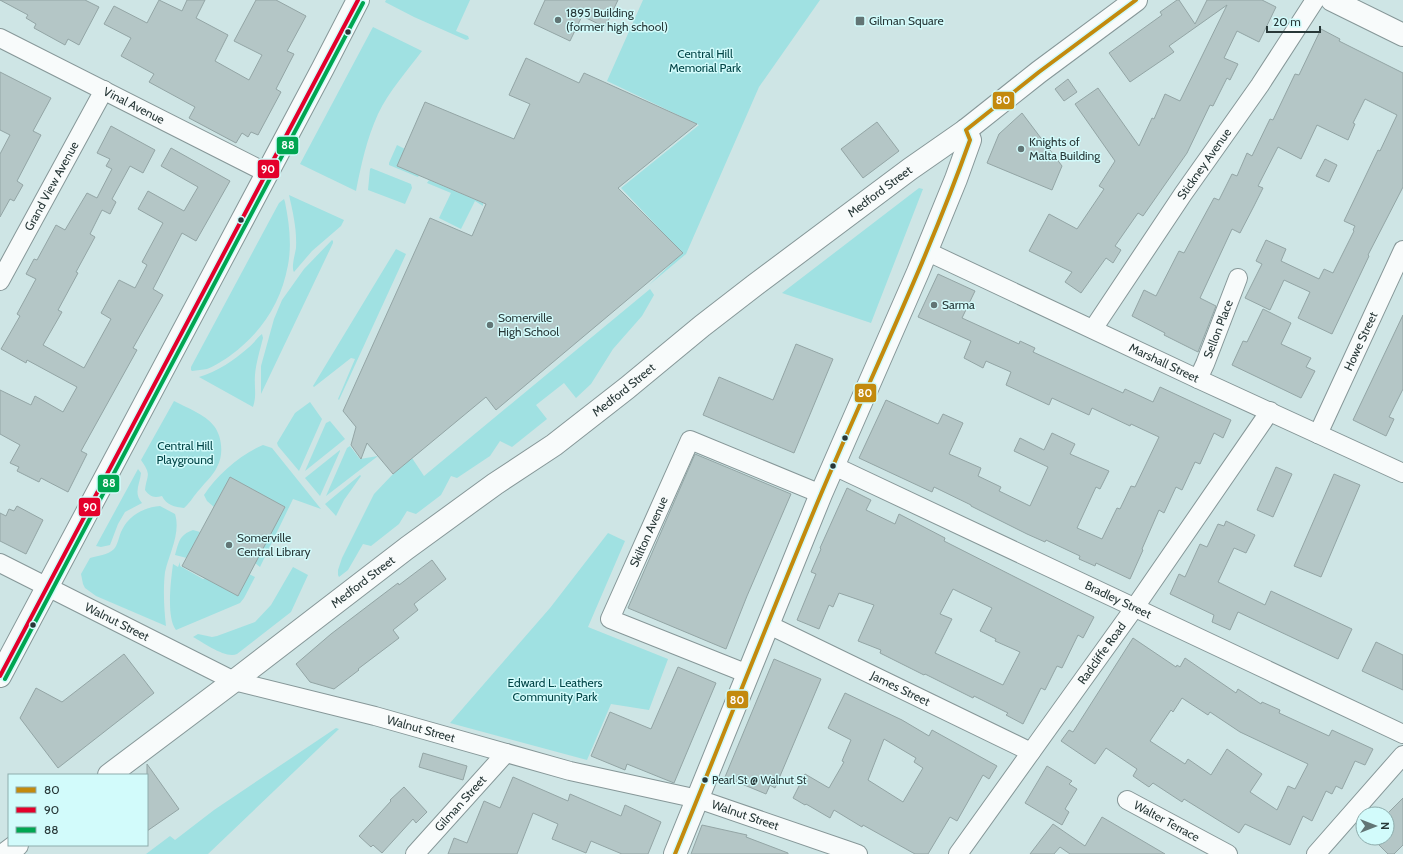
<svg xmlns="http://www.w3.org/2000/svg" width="1403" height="854" font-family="Cabin,sans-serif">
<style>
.green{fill:#a0e1e2}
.building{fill:#b4c6c6;stroke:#93a5a5;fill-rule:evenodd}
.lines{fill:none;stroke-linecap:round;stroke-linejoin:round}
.minor-casing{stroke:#869798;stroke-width:20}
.tertiary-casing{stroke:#869798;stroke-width:24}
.secondary-casing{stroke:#869798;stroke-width:24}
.minor{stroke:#f8fbfb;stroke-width:18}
.tertiary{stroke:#f8fbfb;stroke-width:22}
.secondary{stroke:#f8fbfb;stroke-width:22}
.bus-1-casing{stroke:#d2fbfb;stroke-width:7}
.bus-2-casing{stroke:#d2fbfb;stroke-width:7}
.bus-3-casing{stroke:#d2fbfb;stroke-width:7}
.bus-1{stroke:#c38a0e;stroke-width:4}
.bus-2{stroke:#e4002b;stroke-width:4}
.bus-3{stroke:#00a651;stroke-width:4}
.poi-dot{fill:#627575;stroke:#d2fbfb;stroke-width:1.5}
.bus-dot{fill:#283838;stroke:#d2fbfb;stroke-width:1.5}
.labels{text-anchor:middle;stroke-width:3;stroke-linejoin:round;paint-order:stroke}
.bus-label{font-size:11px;fill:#283838;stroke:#d2fbfb;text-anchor:start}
.poi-label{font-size:12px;fill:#283838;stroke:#d2fbfb;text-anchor:start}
.park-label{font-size:12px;fill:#004446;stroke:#d2fbfb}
.street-label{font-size:12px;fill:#283838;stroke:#d2fbfb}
.line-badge{stroke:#d2fbfb;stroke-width:1.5}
.badge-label{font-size:11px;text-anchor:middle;font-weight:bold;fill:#fff}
</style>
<rect width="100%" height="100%" fill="#cee5e5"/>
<!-- green -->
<path class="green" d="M386 0H470L456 31 468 36 469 39 466 40 414 17 385 2Z
M643 0H820L759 87 686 254 649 285 682 253 621 188 699 125 607 81Z
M373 27 422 51C407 71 389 91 378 114 367 138 361 165 356 191L300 164Z
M397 145 405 149 419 175 418 177 389 165V163Z
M371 168 411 184 412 188 405 204 368 190 370 169Z
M429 180 483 203V206L475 201 461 229 439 218 451 193 427 183Z
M919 188 923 189 871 323 782 293Z
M289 195 344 220 341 226 312 251 294 272C291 267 295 255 296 248 297 229 293 213 289 195Z
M284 199 285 202C289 222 292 244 288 265 281 303 262 332 231 355 224 360 215 366 207 369 203 370 197 370 192 371L191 370V367L279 203Z
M332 240 333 241V243L261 394V366L274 319 282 300 304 269Z
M396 249 406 254 339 400 338 399 355 359 351 358 314 387 313 386Z
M650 289 654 295 642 316 613 349 591 384 576 398 564 383 536 405 547 419 512 447 500 441 490 456 457 478 451 476 441 495 416 514 407 511 399 524 371 546 363 544 348 570 339 577 338 575V570L342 558 374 494 393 474 412 458 424 476Z
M262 334 263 338C260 350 256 363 255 375 254 386 257 396 253 407L199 377C217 372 234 360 248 348 253 344 257 338 262 334Z
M174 401C187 408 205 414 214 426 222 436 224 455 217 467 213 476 206 481 200 489 194 495 191 502 184 508 175 507 166 505 162 496 154 498 150 497 145 490 147 474 152 476 141 460Z
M310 402 322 419 299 471 278 446 277 443 295 413Z
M330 421 345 439 305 471 326 423Z
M263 445 272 448 321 509 293 499 260 567 255 563 285 507 230 477 214 507 207 501 204 495C217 475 241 454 263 445Z
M350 446 360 459 378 456 326 496 347 448Z
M340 450V451L320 496 305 478Z
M138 469 141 473C140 484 133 493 142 503L125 512 118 524 110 545 101 547 96 546Z
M360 475 361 476 344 500 336 516 325 504Z
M160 506 175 514C181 533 169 554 165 572 163 589 164 609 166 626L96 596 85 588 83 584 81 574 90 558C97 556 108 555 114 549 118 545 119 535 122 530 129 515 145 507 160 506Z
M193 530 200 532 187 558 175 555C179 542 179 535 193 530Z
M608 533 625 541 588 627 668 659 649 710 611 704 587 760 450 723 550 608Z
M180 562V566L203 579 205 578 238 596 249 574 255 577 244 598 240 603 176 630C166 617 171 580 173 564L178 567Z
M293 567 308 575 291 612 237 654C226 659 204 643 193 637L198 634 212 637 217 636 255 622 271 605Z
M336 728 339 729 208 854H146L170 836 175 840 214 810Z"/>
<!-- building -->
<path class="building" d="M0 0H85L99 7 79 45 68 39 65 45 34 28 36 24 26 18 28 15Z
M159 0 182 11 187 0H205L196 18 228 35 215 61 249 80 262 55 234 41 256 0H276L306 16 287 51 294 54 276 89 281 92 258 135 251 132 248 137 242 133 236 143 189 118 195 107 149 82 154 74 121 56 131 38 104 24 114 6 147 23Z
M545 0H618L605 27 582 16 570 41 534 24Z
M1177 0H1179L1195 24 1207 0H1262L1276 7 1259 42 1237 31 1224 58 1238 64 1230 80 1227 78 1213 106 1210 105 1187 153 1143 216 1138 213 1115 246 1121 250 1113 263 1106 258 1081 293 1065 282 1072 272 1029 251 1049 214 1077 229 1104 189 1099 186 1115 161 1075 104 1098 88 1139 146 1152 118 1154 119 1165 94 1180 101 1227 5 1169 46 1174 52 1130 82 1109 53 1162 15 1160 12Z
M1321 29 1340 39 1339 41 1403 73V187L1368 255 1369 256 1332 334 1298 318 1310 292 1284 280 1270 310 1245 298 1262 264 1256 261 1266 240 1286 249 1281 261 1319 279 1324 269 1333 273 1354 231 1353 230 1355 226 1344 221 1378 150 1380 151 1397 115 1365 99 1353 123 1355 124 1348 140 1317 125 1301 159 1278 147 1258 186 1263 188 1254 206 1240 233 1232 229 1200 298 1216 306 1198 352 1164 335 1165 333 1132 316 1144 290 1156 296 1179 251 1184 253 1214 198 1219 200 1232 174 1237 176 1247 153 1252 156 1270 119 1273 120 1295 74 1299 75Z
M526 58 579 83 584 73 697 124 618 188 683 253 496 410 486 397 393 474 367 443 361 459 351 445 356 427 343 411 430 218 472 236 486 204 397 166 425 102 514 139 530 104 509 95Z
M0 72 51 98 33 131 41 135 17 181 23 185 14 201 10 199 0 217V154L10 135 0 130Z
M1068 79 1077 92 1064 101 1055 89Z
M1022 113 1062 166 1052 190 987 163 999 134Z
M877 122 899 151 863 178 841 149Z
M111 126 155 150 143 173 130 166 112 199 116 202 110 214 102 210 90 234 95 237 76 272 78 273 58 310 62 312 43 345 84 368 111 319 101 313 119 280 135 288 147 265 142 262 163 223 138 209 148 191 184 211 198 187 161 166 171 148 230 181 196 241 182 233 153 289 163 295 133 348 137 350 81 451 87 454 68 492 41 478 39 482 17 471 19 467 10 463 20 445 0 434V390L31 405 35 396 63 412 77 387 27 360 26 363 1 349 20 316 17 314 36 279 26 274 34 259 37 260 56 225 65 230 87 193 97 198 112 169 106 166 110 159 97 153Z
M1325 159 1337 165 1329 182 1316 176Z
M938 274 975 291 962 318 1019 344 1020 341 1035 348 1033 352 1123 393 1125 389 1153 402 1160 387 1231 420 1223 438 1214 433 1200 464 1195 462 1182 490 1176 487 1164 513 1159 510 1142 549 1143 550 1130 579 1096 563 1095 566 1079 559 1080 556 1046 540 1045 542 1027 534 971 506V505L934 487 932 492 859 458 886 400 938 424 943 414 963 423 949 454 981 468 978 476 1001 487 999 491 1030 506 1048 467 1014 451 1020 438 1044 450 1052 433 1075 444 1070 454 1109 471 1100 489 1096 487 1077 528 1102 539 1117 508 1120 509 1131 486 1135 487 1159 437 1131 424 1130 426 1092 408 1089 415 1052 398 1049 405 1006 385 1011 372 986 361 983 368 964 358 971 341 918 317Z
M1263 309 1291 323 1281 344 1311 358 1306 367 1315 371 1301 398 1232 365 1243 341 1247 342Z
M1403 315V389L1389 417 1394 419 1386 436 1353 420Z
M796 344 833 359 794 453 703 415 719 377 773 400Z
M695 454 791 494 747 596 726 649 628 608Z
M1276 467 1292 474 1273 517 1257 510Z
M1334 474 1360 485 1321 577 1294 566Z
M230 477 285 507 238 596 182 566Z
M847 488 871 500 866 510 895 524 899 514 945 538 944 541 1094 617 1083 638 1078 635 1062 668 1057 666 1045 690 1041 688 1023 724 1006 715 1008 713 974 696 973 698 925 674 924 675 880 653 881 650 858 641 874 605 839 593 833 607 829 605 819 629 797 620 816 574 811 572 821 549 820 548ZM953 589 992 608 980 631 996 639 995 641 1020 652 1003 685 935 653 952 619 940 614Z
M17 506 43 520 26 554 0 541V513L6 516 9 509 14 511Z
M1226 521 1255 535 1246 553 1234 548 1218 582 1265 605 1271 591 1352 629 1338 659 1238 612 1230 630 1212 622 1214 615 1170 594 1179 574 1185 577 1200 544 1207 547 1218 524 1224 526Z
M432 560 446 579 414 604 418 610 393 630 399 638 358 669 359 670 334 689 310 682 296 664 331 634 398 583 399 585Z
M1133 638 1176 667 1177 665 1180 667 1185 658 1236 693 1238 689 1261 704 1262 702 1280 710 1279 713 1329 736 1332 730 1373 749 1365 765 1355 761 1342 789 1336 786 1332 794 1326 791 1312 821 1303 816 1290 845 1245 824 1239 833 1184 799 1182 802 1153 783 1149 787 1133 776 1137 769 1106 748 1095 764 1061 741 1069 730 1073 732ZM1182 698 1208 715 1210 712 1240 732 1308 764 1295 789 1288 786 1277 810 1250 792 1262 774 1227 749 1211 775 1188 759 1185 764 1150 741 1171 710 1173 712Z
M1376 642 1403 655V690L1362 671Z
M124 654 154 693 58 768 20 718 36 688 62 702Z
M774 659 821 679 775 788 770 785 766 794 725 777Z
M678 667 716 683 674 783 627 764 625 770 591 756 610 712 651 729Z
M845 693 902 720 929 736 932 730 997 766 989 779 983 775 957 821 950 817 928 854H915L863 825 862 827 834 810 830 818 806 804 805 805 793 798 805 774 829 788 844 762 842 761 851 740 828 728ZM884 739 916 758 914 762 923 768 903 802 868 780Z
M423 753 467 766 463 780 419 767Z
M147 764 179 809 147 831Z
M1047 766 1072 781 1069 784 1077 789 1065 809 1069 812 1062 825 1025 803Z
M513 777 568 801 570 794 621 816 625 805 661 822 648 854H622L591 841 586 853 552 839 558 824 533 813 517 854H448L454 838 467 843 484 801 500 808Z
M404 787 427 812 416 823 413 819 382 853 373 845 371 847 359 836 391 801 390 800Z
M1403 798V845L1394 854H1388L1372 838H1387V814Z
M1102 817 1165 854H1070L1060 847 1054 854H1030L1053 824 1085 846Z
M702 825 747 835 746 837 788 853V854H691Z"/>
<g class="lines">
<defs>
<g id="minor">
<path id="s1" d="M0 38 267 173"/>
<path id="s2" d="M926 251 1198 379 1403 473"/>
<path id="s3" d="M0 281 104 90"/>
<path id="s4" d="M1093 329 1183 194 1260 85 1315 0"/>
<path id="s5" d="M1198 379 1205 364 1238 278"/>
<path id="s6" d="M1318 434 1403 250"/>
<path id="s7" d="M834 466 1403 734"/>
<path id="s8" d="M0 563 234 681 375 716 570 771 698 799 858 854"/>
<path id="s9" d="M769 625 1031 752"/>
<path id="s10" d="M748 674 610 619 690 440 821 494"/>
<path id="s11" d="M1127 800 1228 854"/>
<path id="s12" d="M415 854 506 753"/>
<path id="s13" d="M958 854 1135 607 1270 411"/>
<path d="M1316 854 1403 755"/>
</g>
<path id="tertiary" d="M1332 0 1403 35
M675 854 821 494 918 272 956 179 970 140 966 130"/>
<g id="secondary">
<path d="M0 676 323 68 358 0"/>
<path id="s14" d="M109 775 234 681 407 548 495 484 554 445 627 388 702 326 755 285 910 169 966 130 1039 72 1136 0"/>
<path d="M5 854 17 845"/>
</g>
</defs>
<!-- minor casing -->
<use href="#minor" class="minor-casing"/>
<!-- tertiary casing -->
<use href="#tertiary" class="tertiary-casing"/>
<!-- secondary casing -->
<use href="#secondary" class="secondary-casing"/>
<!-- minor -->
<use href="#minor" class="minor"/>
<!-- tertiary -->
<use href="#tertiary" class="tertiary"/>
<!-- secondary -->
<use href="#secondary" class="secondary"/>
<defs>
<path id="bus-1" d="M675 854C724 734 771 613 821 494 871 376 927 261 970 140L966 130 1039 72 1136 0"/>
<path id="bus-2" d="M0 676 358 0"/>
<path id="bus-3" d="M5 679 363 3"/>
</defs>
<!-- bus-1 casing -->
<use href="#bus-1" class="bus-1-casing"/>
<!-- bus-2 casing -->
<use href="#bus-2" class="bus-2-casing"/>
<!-- bus-3 casing -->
<use href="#bus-3" class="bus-3-casing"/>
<!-- bus-1 -->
<use href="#bus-1" class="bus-1"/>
<!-- bus-2 -->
<use href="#bus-2" class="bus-2"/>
<!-- bus-3 -->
<use href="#bus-3" class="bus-3"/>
</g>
<!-- markers -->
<g class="poi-dot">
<circle cx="558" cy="20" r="4"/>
<rect x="855" y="16" width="10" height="10" rx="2"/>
<circle cx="1021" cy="149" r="4"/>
<circle cx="934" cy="305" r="4"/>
<circle cx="490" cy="325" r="4"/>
<circle cx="229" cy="545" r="4"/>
</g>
<g class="bus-dot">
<circle cx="348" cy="32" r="3.5"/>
<circle cx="241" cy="220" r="3.5"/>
<circle cx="845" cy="438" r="3.5"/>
<circle cx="833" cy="466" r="3.5"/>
<circle cx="33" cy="625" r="3.5"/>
<circle cx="705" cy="780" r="3.5"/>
</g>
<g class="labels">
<!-- bus labels -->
<g class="bus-label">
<text x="712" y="784">Pearl St @ Walnut St</text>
</g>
<!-- poi labels -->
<g class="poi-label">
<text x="566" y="17">1895 Building<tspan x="566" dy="14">(former high school)</tspan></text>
<text x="869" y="25">Gilman Square</text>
<text x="1029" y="146">Knights of<tspan x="1029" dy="14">Malta Building</tspan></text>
<text x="942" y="309">Sarma</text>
<text x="498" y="322">Somerville<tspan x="498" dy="14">High School</tspan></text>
<text x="237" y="542">Somerville<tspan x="237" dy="14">Central Library</tspan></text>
</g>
<!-- park labels -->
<g class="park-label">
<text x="705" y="58">Central Hill<tspan x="705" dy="14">Memorial Park</tspan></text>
<text x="185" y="450">Central Hill<tspan x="185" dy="14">Playground</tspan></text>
<text x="555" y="687">Edward L. Leathers<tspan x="555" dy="14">Community Park</tspan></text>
</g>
<!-- street labels -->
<g class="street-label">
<text dy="4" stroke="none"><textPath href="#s1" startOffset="150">Vinal Avenue</textPath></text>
<text dy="4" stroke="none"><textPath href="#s4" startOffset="199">Stickney Avenue</textPath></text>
<text dy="4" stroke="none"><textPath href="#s3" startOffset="108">Grand View Avenue</textPath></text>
<text dy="4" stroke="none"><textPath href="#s14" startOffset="967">Medford Street</textPath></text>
<text dy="4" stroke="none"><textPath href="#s5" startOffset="54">Sellon Place</textPath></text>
<text dy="4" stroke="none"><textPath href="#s6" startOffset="102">Howe Street</textPath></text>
<text dy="4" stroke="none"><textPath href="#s2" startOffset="263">Marshall Street</textPath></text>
<text dy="4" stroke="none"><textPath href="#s14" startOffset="643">Medford Street</textPath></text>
<text dy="4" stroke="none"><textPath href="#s10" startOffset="244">Skilton Avenue</textPath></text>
<text dy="4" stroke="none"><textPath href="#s14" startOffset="319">Medford Street</textPath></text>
<text dy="4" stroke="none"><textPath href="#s7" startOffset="314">Bradley Street</textPath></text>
<text dy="4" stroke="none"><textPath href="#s8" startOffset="131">Walnut Street</textPath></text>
<text dy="4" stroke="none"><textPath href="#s13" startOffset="247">Radcliffe Road</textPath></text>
<text dy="4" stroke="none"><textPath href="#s9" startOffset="146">James Street</textPath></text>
<text dy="4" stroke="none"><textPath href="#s8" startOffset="455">Walnut Street</textPath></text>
<text dy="4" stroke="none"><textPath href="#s12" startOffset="68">Gilman Street</textPath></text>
<text dy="4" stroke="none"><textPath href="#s8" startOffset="791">Walnut Street</textPath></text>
<text dy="4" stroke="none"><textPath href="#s11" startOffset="45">Walter Terrace</textPath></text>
</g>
</g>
<g class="line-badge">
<rect x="992" y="91" width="23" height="19" rx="4" fill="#c38a0e"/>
<rect x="276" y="136" width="23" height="19" rx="4" fill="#00a651"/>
<rect x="257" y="159" width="23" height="20" rx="4" fill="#e4002b"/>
<rect x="854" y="383" width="23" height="20" rx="4" fill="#c38a0e"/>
<rect x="97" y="474" width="23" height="19" rx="4" fill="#00a651"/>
<rect x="78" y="497" width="23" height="20" rx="4" fill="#e4002b"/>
<rect x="726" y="690" width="23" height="19" rx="4" fill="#c38a0e"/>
</g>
<g class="badge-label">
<text x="1003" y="104">80</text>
<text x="288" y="149">88</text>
<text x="268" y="173">90</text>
<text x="865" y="397">80</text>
<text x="109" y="487">88</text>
<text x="90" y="511">90</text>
<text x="737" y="704">80</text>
</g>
<!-- legend -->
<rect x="8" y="774" width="140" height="72" fill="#d2fbfb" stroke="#8eadad"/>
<rect x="16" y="787" width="20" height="6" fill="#c38a0e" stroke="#8eadad"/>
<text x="44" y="794" font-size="12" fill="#283838">80</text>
<rect x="16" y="807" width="20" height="6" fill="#e4002b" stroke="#8eadad"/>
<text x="44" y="814" font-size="12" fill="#283838">90</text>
<rect x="16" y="827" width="20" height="6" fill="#00a651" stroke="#8eadad"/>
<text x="44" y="834" font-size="12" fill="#283838">88</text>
<!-- north arrow -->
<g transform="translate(1375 826) rotate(90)"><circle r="19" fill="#d2fbfb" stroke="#8eadad"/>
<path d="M0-3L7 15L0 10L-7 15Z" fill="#627575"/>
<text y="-6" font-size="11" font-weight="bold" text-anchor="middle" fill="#283838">N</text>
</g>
<!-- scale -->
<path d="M1267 26v6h53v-6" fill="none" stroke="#283838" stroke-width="2"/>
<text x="1273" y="26" font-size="12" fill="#283838" stroke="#d2fbfb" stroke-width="3" paint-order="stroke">20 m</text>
</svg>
